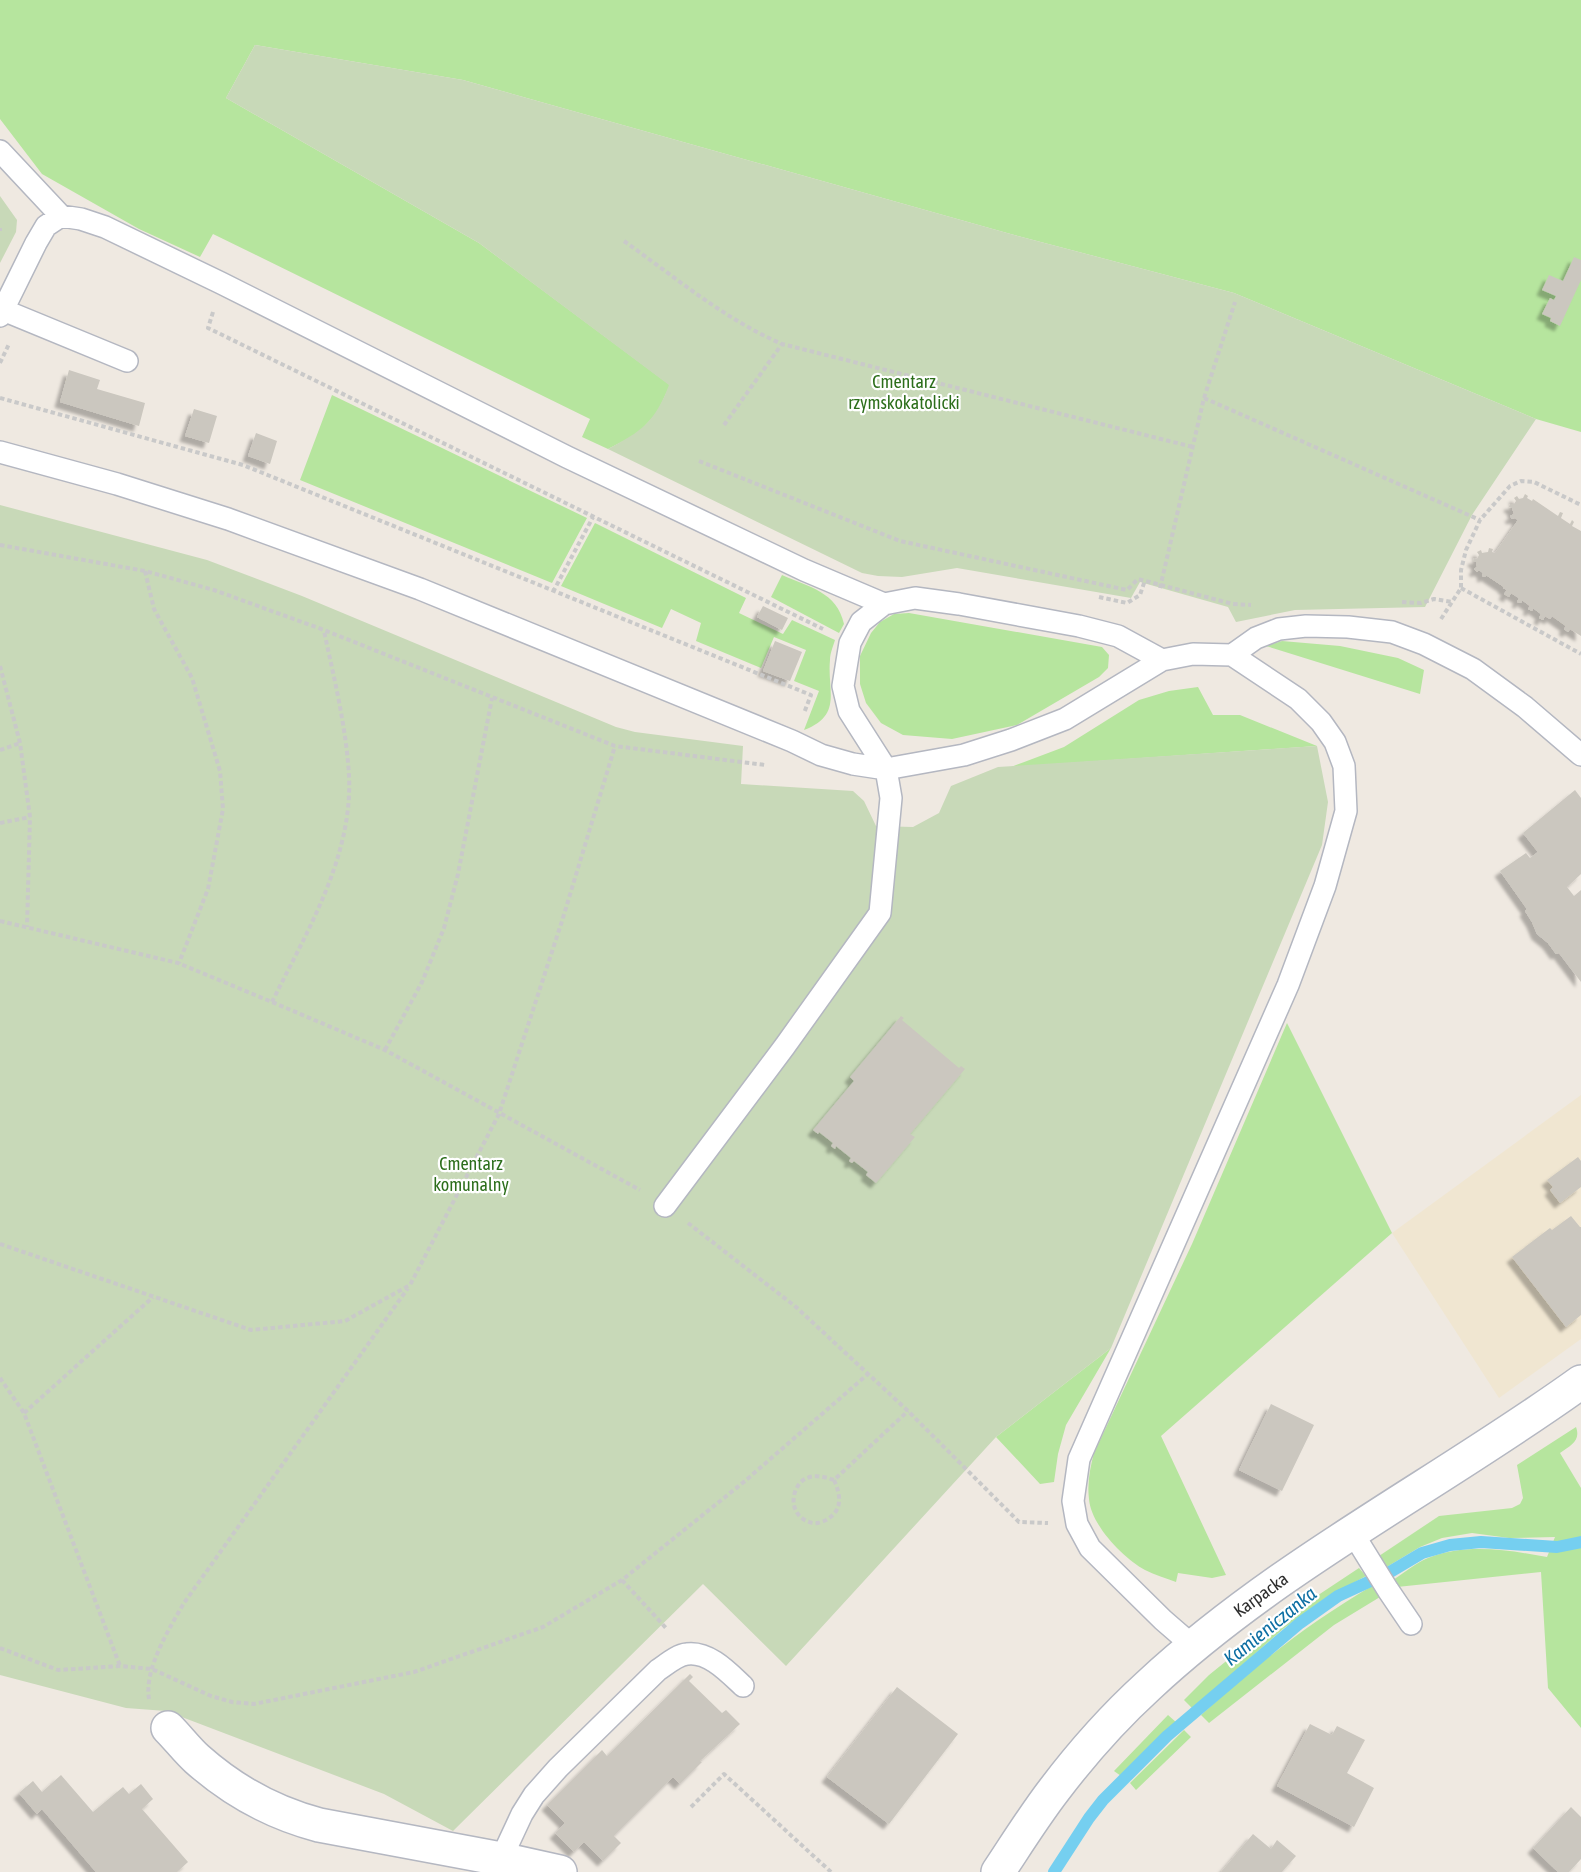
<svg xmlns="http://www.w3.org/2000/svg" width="1581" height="1872" font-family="'Asap Condensed',sans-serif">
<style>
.education{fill:#f0e6d1}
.green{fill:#b6e59e}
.cemetery{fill:#c8d9b8}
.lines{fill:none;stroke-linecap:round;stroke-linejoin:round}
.stream{stroke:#75cff0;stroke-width:12}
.building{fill:#cbc7bf;filter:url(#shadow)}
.lane-casing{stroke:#b4b7c1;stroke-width:24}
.street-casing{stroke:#b4b7c1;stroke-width:36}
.secondary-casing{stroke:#b4b7c1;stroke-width:36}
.path{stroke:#c9c9c9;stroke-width:4;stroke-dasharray:4.5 3;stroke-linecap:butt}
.lane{stroke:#fff;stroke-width:21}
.street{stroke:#fff;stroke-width:33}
.secondary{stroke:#fff;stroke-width:33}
.labels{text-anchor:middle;stroke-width:4.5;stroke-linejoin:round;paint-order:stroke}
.park-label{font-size:18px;fill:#2c6e1b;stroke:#fff}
.street-label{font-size:18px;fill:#2e2e2e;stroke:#fff}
.water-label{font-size:20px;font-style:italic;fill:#0d6fa3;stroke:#fff}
</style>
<defs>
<filter id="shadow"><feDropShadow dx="-5.5" dy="5.5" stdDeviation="1.5" flood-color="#0004"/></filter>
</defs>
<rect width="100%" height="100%" fill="#efe9e1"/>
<!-- education -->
<path class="education" d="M1581 1095V1339L1499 1398 1392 1233Z"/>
<!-- green -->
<path class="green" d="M0 0H1581V432L1536 419 1234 293 1007 233 463 80 255 45 226 98 479 243 670 385 657 413 637 434 608 449 582 437 590 419 213 234 200 257 139 229 42 174 0 119Z
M332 395 587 518 552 583 300 480Z
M595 523 746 598 739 613 783 634 792 620 835 640C833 647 830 653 830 660 827 691 843 715 804 730L819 691 794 681 806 650 774 637 761 668 696 641 701 623 671 609 662 628 561 586Z
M782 575C809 587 837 592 844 624L839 633 771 597Z
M909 613 1102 647 1109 655 1108 668 1099 677 1017 725 952 739 903 735 881 723 866 703 860 684V656L871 633 880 622 894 614Z
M1282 641 1340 646 1398 658 1424 670 1420 694 1266 646Z
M1198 687 1213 715H1240L1317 746 1011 767 1064 747 1139 700 1169 691Z
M1287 1023 1392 1233 1161 1436 1226 1575 1212 1578 1178 1573 1176 1582C1166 1578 1155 1575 1145 1570 1123 1558 1091 1525 1089 1499 1087 1483 1090 1468 1094 1453L1192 1244Z
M1111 1348 1066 1425 1058 1454 1054 1482 1040 1484 996 1437Z
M1576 1427C1581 1441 1571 1445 1560 1453L1581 1488V1728L1548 1688 1541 1572 1397 1587 1393 1580C1404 1573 1416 1563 1428 1558 1466 1543 1508 1550 1547 1557L1555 1537 1509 1538 1472 1533 1442 1538 1420 1547 1385 1568 1380 1561 1379 1556 1439 1516 1512 1508 1520 1504 1523 1498 1517 1465Z
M1359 1568 1366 1576 1324 1599 1283 1629 1193 1709 1184 1700 1209 1675 1261 1633Z
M1372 1586 1380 1597 1334 1625 1209 1723 1201 1715C1256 1665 1307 1624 1372 1586Z
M1168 1715 1177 1723 1121 1776 1114 1771Z
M1184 1730 1191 1737 1136 1790 1130 1783Z"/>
<!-- cemetery -->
<path class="cemetery" d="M255 45 463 80 1007 233 1234 293 1536 419 1472 515 1425 607 1295 610 1236 622 1228 607 1140 582 1131 598 957 568 902 577 878 576 862 573 608 449C642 431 655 422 669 385L479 243 226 98Z
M0 196 17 220 16 232 0 263Z
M0 505 207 560 302 596 616 727 635 732 743 746 741 784 853 791 864 801 876 826 913 827 939 813 951 786 998 767 1317 746 1328 802 1322 845 1111 1348 996 1437 786 1666 703 1584 453 1831 384 1794 166 1711 126 1708 0 1675Z"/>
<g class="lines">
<!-- stream -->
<path class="stream" d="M1054 1872 1089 1818 1103 1800 1167 1736 1300 1623 1338 1596 1390 1572 1422 1553 1450 1545 1481 1542 1557 1547 1581 1542"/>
</g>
<!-- building -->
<path class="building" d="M1574 257 1581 260V280L1560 326 1550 321 1551 318 1542 314 1550 298 1554 300 1556 296 1542 290 1549 275 1563 281Z
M69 370 100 380 97 389 145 403 139 426 60 402Z
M194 409 217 416 209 443 185 436Z
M256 433 277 441 270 464 248 456Z
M1525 494 1528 496 1527 498 1532 501 1533 499 1558 516 1560 512 1563 513 1561 518 1570 524 1572 520 1574 522 1572 526 1581 531V636L1570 629 1568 632 1564 629 1566 626 1552 616 1550 619 1545 616 1543 620 1539 618 1541 614 1533 608 1532 611 1528 609 1530 606 1522 600 1521 603 1517 602 1519 598 1511 593 1509 597 1504 594 1507 590 1503 588 1504 587 1486 575 1485 577 1482 576 1483 573 1479 570 1477 572 1474 569 1477 567 1476 562H1473L1474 558 1477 559 1479 555 1477 552 1481 550 1482 553 1488 552 1489 548 1493 549 1492 552 1495 553 1518 520 1515 518 1512 519 1510 516 1514 514 1512 508 1509 507 1510 504H1514L1516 501 1514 498 1517 496 1519 499 1523 498Z
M763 606 788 618 782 630 757 617Z
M775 641 802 652 790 681 763 671Z
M1575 790 1581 798V874L1567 887 1574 896 1581 890V982L1559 953 1556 954 1548 943 1537 934 1532 922 1525 911 1527 909 1500 871 1526 853 1530 858 1538 852 1523 833Z
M901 1016 904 1018 902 1020 959 1068 961 1066 965 1069 910 1134 915 1137 876 1183 866 1175 868 1172 854 1161 852 1163 849 1161 851 1158 836 1146 835 1149 831 1146 833 1143 819 1132 818 1134 813 1130 854 1081 850 1077Z
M1578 1157 1581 1161V1187L1560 1203 1550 1190 1553 1187 1547 1180Z
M1571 1216 1580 1227H1581V1315L1566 1327 1512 1257 1550 1228 1552 1230Z
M1271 1404 1314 1425 1282 1491 1239 1470Z
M690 1674 693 1677 689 1681 722 1713 726 1710 740 1724 700 1761 702 1762 680 1784 673 1777 614 1836 621 1843 603 1861 584 1842 574 1852 555 1833 565 1823 547 1805 602 1750 607 1756Z
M897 1687 958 1734 889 1824 827 1777Z
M1310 1724 1332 1735 1337 1726 1365 1740 1347 1773 1374 1788 1354 1827 1277 1786Z
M61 1775 93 1812 123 1787 129 1794 141 1784 153 1799 142 1809 188 1862 177 1872H96L42 1809 37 1814 19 1793 33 1781 42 1792Z
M1571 1807 1581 1817V1859L1569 1872H1558L1533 1848Z
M1253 1834 1271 1849 1277 1840 1296 1856 1282 1872H1221Z"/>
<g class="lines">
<defs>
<path id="lane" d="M0 151 61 216
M3 310 127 361
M0 316 36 243 46 226 61 216 81 219 105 227 221 283 567 457 804 570 884 604 915 598 959 604 1079 626 1118 636 1162 660
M0 452 117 484 228 519 420 589 792 741 821 755 853 764 886 769 964 755 1011 740 1065 719 1162 660 1193 654 1232 655 1298 699 1321 722 1335 742 1344 766 1346 811 1325 886 1288 985 1079 1459 1073 1501 1077 1524 1090 1548 1163 1620 1193 1646
M1232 655 1256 638 1279 629 1306 626 1348 627 1392 632 1424 644 1473 669 1525 707 1581 755
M665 1206 785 1046 880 913 891 798 886 769 849 711 843 686 850 643 861 622 884 604
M1352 1532 1388 1590 1411 1624
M501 1859 522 1814 534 1795 558 1768 658 1670C667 1664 677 1655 687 1654 709 1651 729 1673 743 1686"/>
<path id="street" d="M168 1728C178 1738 187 1750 197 1759 233 1791 273 1813 319 1825L501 1859 560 1872"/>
<path id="secondary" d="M998 1872C1016 1845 1034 1816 1054 1790 1082 1753 1114 1717 1148 1686 1278 1565 1438 1485 1581 1382"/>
</defs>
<!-- lane casing -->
<use href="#lane" class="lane-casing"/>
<!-- street casing -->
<use href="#street" class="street-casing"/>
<!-- secondary casing -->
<use href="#secondary" class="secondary-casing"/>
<!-- path -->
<path class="path" d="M0 228V231
M624 241C675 277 724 319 782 344L1193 447
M213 312 208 328 823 629
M0 363 9 344
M0 398 243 465 811 695 804 713
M1204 398 1480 520
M724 425 782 344
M699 461 900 541 1127 590 1138 579 1233 604 1251 605
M0 545 145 571 214 590 324 630 615 746 765 765
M145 571 154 609 192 678 220 771 223 809 208 889 179 963
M1160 588 1204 398 1235 302
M1461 588 1581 654
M553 592 593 517
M1099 597 1127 603 1140 595 1145 580
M1402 602 1421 603 1434 599 1452 602
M1441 619 1461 588V570L1466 550 1480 520 1510 486 1521 481 1534 482 1581 505
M0 666 20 743 30 817 27 927
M0 750 20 743
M0 823 30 817
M0 921 178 963 272 1002 385 1050 640 1190
M272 1002C307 931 353 857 349 775 346 726 334 678 324 631
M385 1050 422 982 444 928 458 874 492 698
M688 1223 796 1307 908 1411 1019 1522 1048 1523
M0 1244 251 1330 345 1321 410 1285 499 1114 562 921 615 746
M0 1378 24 1413 120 1666
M24 1413 153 1297
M834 1480C841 1495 843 1511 826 1520 822 1522 816 1524 813 1523 793 1519 788 1498 800 1483 809 1473 823 1476 834 1480L908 1411
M622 1580 666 1628
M0 1648 58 1670 120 1666 152 1669 211 1696 232 1702 254 1704 414 1672 543 1627 622 1580 745 1481 868 1374
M149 1699C144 1669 169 1629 184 1603L408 1288
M691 1807 724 1774 831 1872"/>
<!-- lane -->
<use href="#lane" class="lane"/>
<!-- street -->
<use href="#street" class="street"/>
<!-- secondary -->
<use href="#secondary" class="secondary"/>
</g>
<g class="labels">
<!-- park labels -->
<g class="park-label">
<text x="904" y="388">Cmentarz<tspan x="904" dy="21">rzymskokatolicki</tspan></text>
<text x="471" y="1170">Cmentarz<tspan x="471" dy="21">komunalny</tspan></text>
</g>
<!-- street labels -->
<g class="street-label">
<text transform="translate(1261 1595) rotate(-36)" y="6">Karpacka</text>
</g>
<!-- water labels -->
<g class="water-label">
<text transform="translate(1270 1626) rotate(-39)" y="7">Kamieniczanka</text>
</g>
</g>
</svg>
